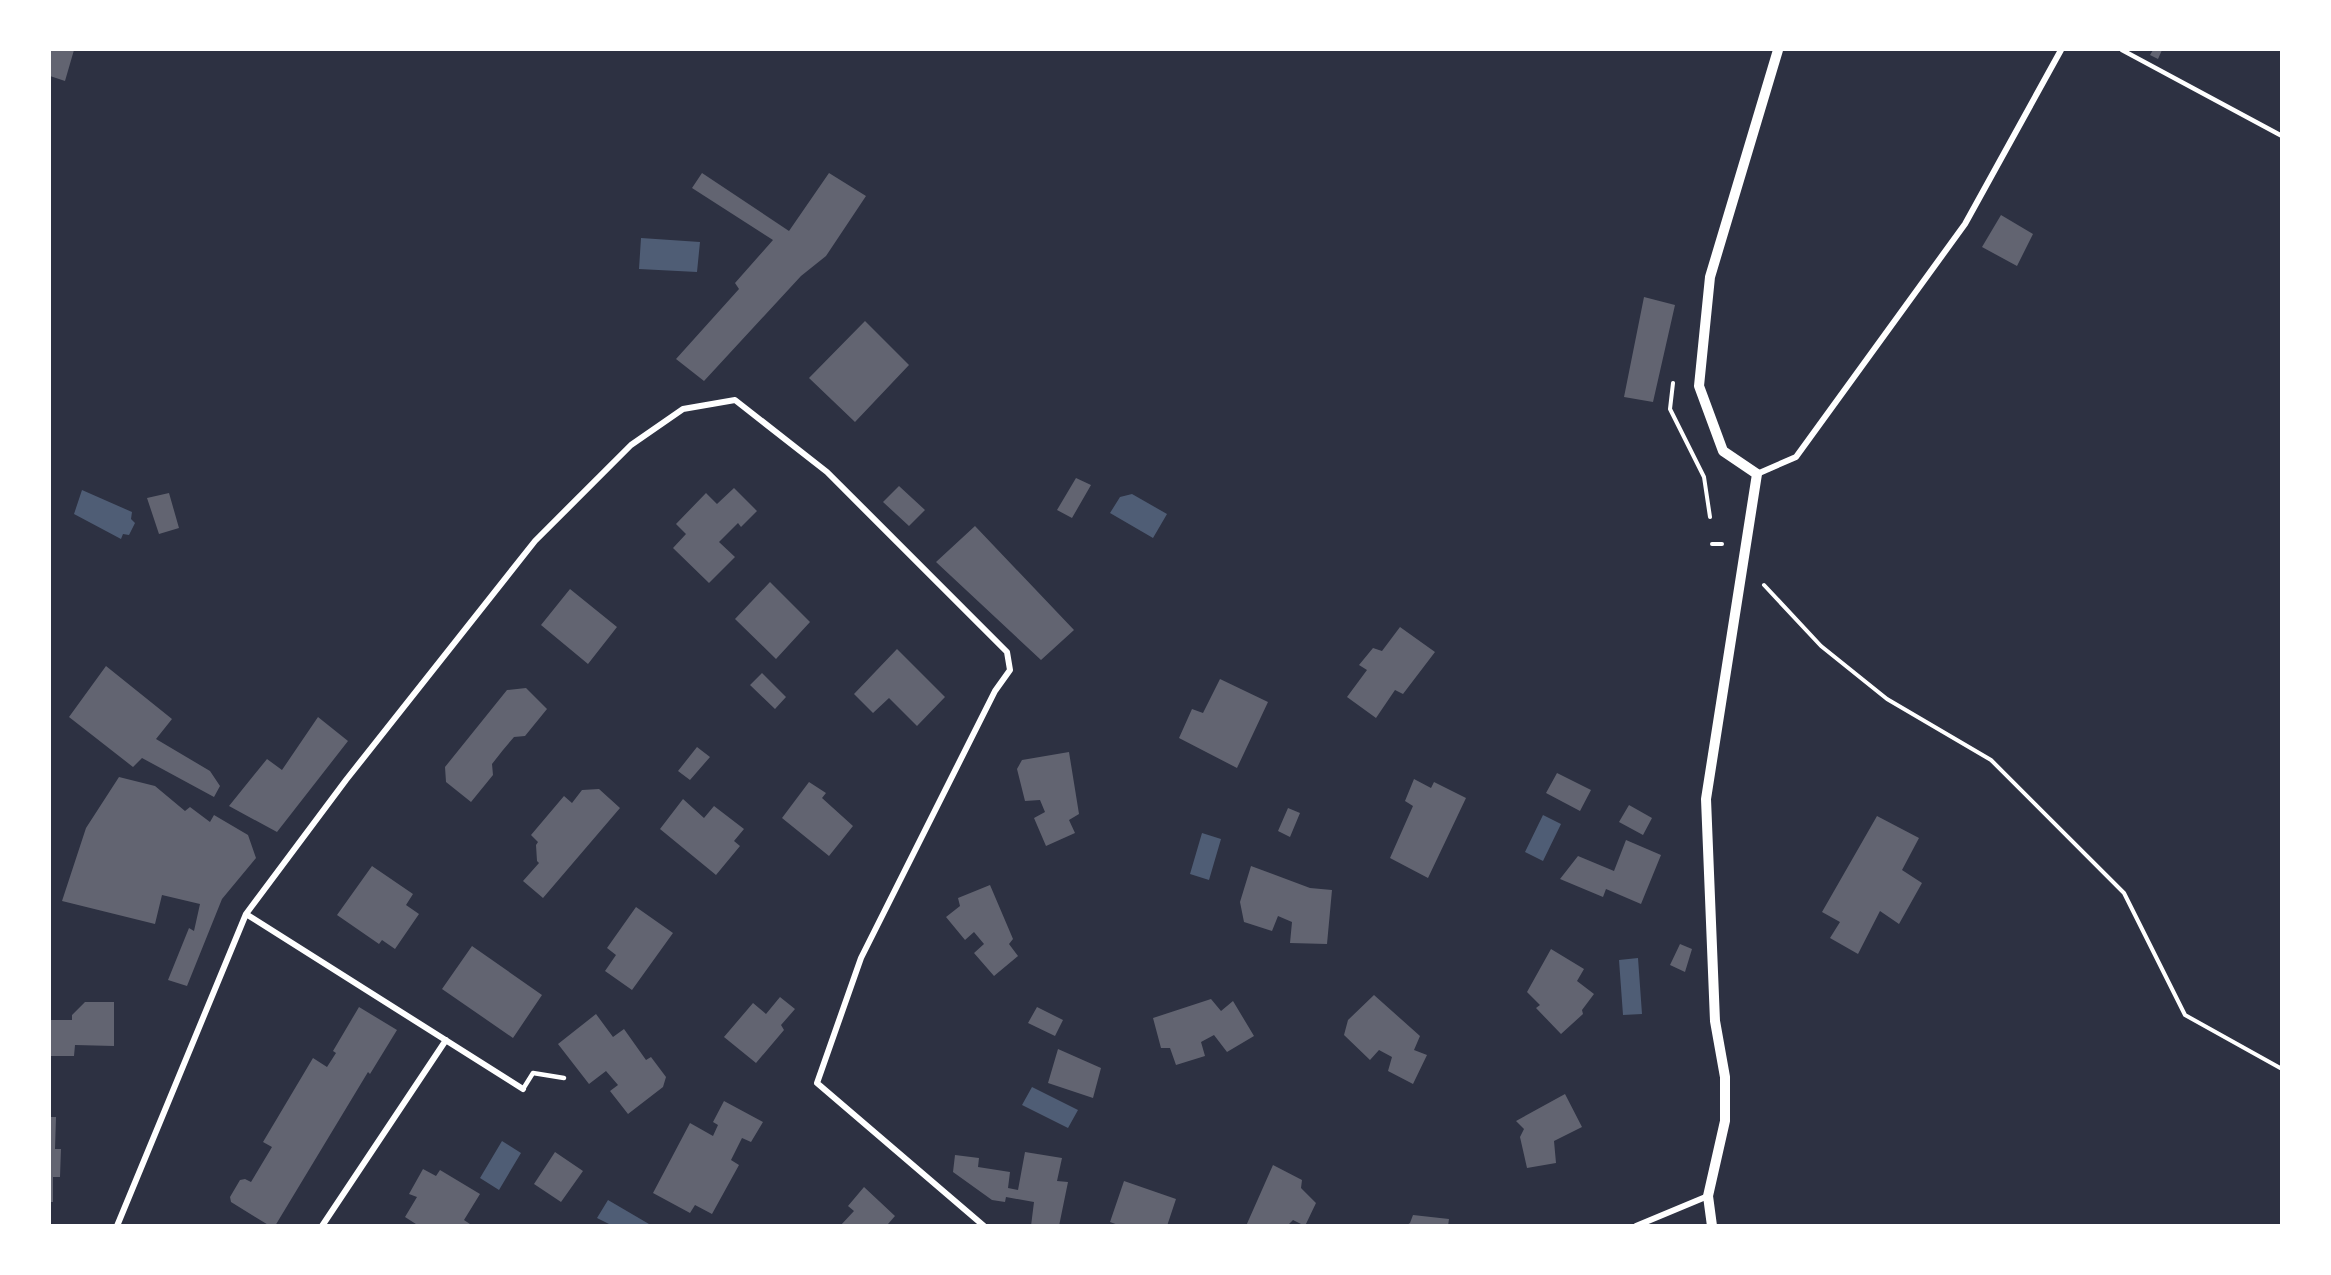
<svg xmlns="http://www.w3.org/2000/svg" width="2331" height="1275" font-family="'PT Sans Narrow',sans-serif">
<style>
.water{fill:#4f5d75}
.building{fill:#626471}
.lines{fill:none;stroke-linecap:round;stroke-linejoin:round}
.path{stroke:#fff;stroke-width:4}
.service{stroke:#fff;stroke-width:4.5}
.minor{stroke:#fff;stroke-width:6}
.tertiary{stroke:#fff;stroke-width:10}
</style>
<rect width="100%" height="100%" fill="#2d3142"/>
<!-- water -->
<path class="water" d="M641 238 700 242 697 272 639 269Z
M82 490 132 512 131 519 135 523 129 535 123 534 121 539 74 514Z
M1132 494 1167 514 1153 538 1110 513 1120 497Z
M1543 815 1561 824 1543 861 1525 852Z
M1202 833 1221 839 1209 880 1190 874Z
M1638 958 1642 1014 1623 1015 1619 960Z
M1032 1087 1078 1110 1068 1128 1022 1105Z
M502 1141 521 1153 499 1190 480 1178Z
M608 1200 649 1224 648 1225H611L597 1218Z"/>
<!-- building -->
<path class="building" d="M50 50H74L65 81 50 76Z
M2153 50H2162L2158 59 2150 55Z
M702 173 789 231 829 173 866 196 826 256 801 276 704 381 676 359 739 289 735 283 773 240 692 188Z
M2001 215 2033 234 2017 266 1982 247Z
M1644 297 1675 305 1653 402 1624 397Z
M865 321 909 365 855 422 809 378Z
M1076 478 1091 485 1072 518 1057 510Z
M899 486 925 510 909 526 883 502Z
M734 488 757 511 741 527 738 523 719 542 735 557 709 583 673 548 686 534 676 524 706 493 717 504Z
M169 493 179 528 159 534 147 498Z
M975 526 1074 630 1041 660 936 562Z
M770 582 810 622 776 659 735 619Z
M570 589 617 627 588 664 541 625Z
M1400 627 1435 652 1403 694 1395 690 1376 718 1347 697 1367 670 1359 665 1373 648 1382 651Z
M897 649 945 697 917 726 889 698 873 713 854 694Z
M106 666 172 719 156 739 210 771 220 786 214 797 142 758 133 767 69 717Z
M762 673 786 697 775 709 750 685Z
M1220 679 1268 702 1237 768 1179 738 1192 709 1203 713Z
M526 688 547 709 525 736 514 737 503 750 492 764 493 775 471 802 446 782 445 767 507 690Z
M318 717 348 741 277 832 229 806 267 759 282 770Z
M697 747 710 757 690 780 678 771Z
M1069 752 1079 814 1069 820 1075 833 1046 846 1034 818 1045 812 1040 800 1025 801 1017 769 1022 760Z
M1557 773 1591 790 1580 811 1546 793Z
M119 777 155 786 185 811 190 807 210 822 214 815 248 835 256 858 222 899 187 986 168 980 189 928 194 931 200 904 162 895 155 924 62 901 86 828Z
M1414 779 1431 788 1434 782 1466 798 1428 878 1390 858 1413 806 1405 801Z
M809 782 826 793 822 798 853 826 829 856 782 818Z
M599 789 620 808 543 898 523 881 539 863 537 861 536 845 538 842 531 835 564 796 572 803 582 790Z
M683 799 704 818 714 806 744 829 734 841 740 846 716 875 660 829Z
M1629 805 1652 818 1643 835 1619 822Z
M1288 808 1300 813 1290 837 1278 831Z
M1877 816 1919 838 1902 870 1922 883 1899 924 1880 911 1858 954 1830 938 1840 922 1822 912Z
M1626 840 1661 855 1641 904 1606 889 1603 897 1560 879 1578 856 1614 871Z
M372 866 413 894 406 905 419 914 395 949 382 940 379 944 337 915Z
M1251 866 1310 888 1332 890 1327 944 1290 943 1292 922 1278 916 1272 931 1244 922 1240 902Z
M990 885 1013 939 1009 944 1018 956 994 976 974 953 984 944 974 932 965 940 946 917 960 906 958 898Z
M636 907 673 933 632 990 605 971 616 955 607 948Z
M1680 944 1692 949 1685 972 1670 965Z
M472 946 542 995 513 1038 442 989Z
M1551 949 1584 969 1577 981 1594 994 1582 1010 1583 1014 1561 1034 1536 1008 1540 1005 1527 992Z
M1374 995 1420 1036 1414 1050 1427 1055 1413 1084 1388 1071 1392 1057 1379 1050 1370 1060 1344 1035 1348 1020Z
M780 997 795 1009 781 1025 784 1030 756 1063 724 1037 753 1003 766 1014Z
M1211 999 1221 1011 1233 1001 1254 1036 1227 1052 1214 1035 1201 1042 1205 1056 1176 1065 1170 1048H1161L1153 1018Z
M85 1002H114V1046L75 1045 74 1056H50V1020H72V1015Z
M359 1007 397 1030 370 1074 368 1072 275 1226H270L231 1202 230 1197 240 1180 245 1179 251 1182 272 1147 263 1142 313 1058 327 1067 336 1053 333 1051Z
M1037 1007 1063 1020 1055 1036 1028 1023Z
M596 1014 613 1037 624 1029 646 1060 651 1057 666 1077 663 1087 628 1114 610 1091 618 1085 606 1071 589 1084 558 1044Z
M1058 1049 1101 1068 1093 1098 1048 1083Z
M1565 1094 1582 1127 1554 1141 1556 1163 1527 1168 1520 1137 1524 1129 1516 1121Z
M724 1101 763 1122 751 1142 742 1138 731 1160 739 1165 712 1214 695 1205 690 1213 653 1193 690 1123 713 1136 718 1125 713 1122Z
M50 1117H56L55 1149H61L60 1177H53V1202H50Z
M555 1152 583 1171 561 1202 534 1184Z
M1025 1152 1062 1158 1057 1181 1068 1182 1059 1226H1031L1034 1202 1006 1197 1005 1202 992 1200 953 1172 955 1155 979 1158 978 1167 1010 1172 1008 1188 1018 1190Z
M1273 1165 1302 1180 1301 1188 1316 1203 1305 1226 1293 1220 1287 1226H1246Z
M423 1169 436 1176 440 1170 480 1194 464 1220 473 1226H419L405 1217 417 1197 409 1194Z
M1124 1181 1176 1199 1167 1226H1121L1110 1222Z
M864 1187 895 1216 888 1224 890 1226H840L854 1211 848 1206Z
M1413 1215 1449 1219 1448 1226H1405L1410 1223Z"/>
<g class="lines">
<!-- path -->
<path class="path" d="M1673 383 1670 409 1704 477 1710 517
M1712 544H1722
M1764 585 1821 646 1887 699 1991 760 2124 893 2185 1015 2282 1069"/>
<!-- service -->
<path class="service" d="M2122 50 2282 136
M523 1089 533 1073 564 1078"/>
<!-- minor -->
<path class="minor" d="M1757 474 1796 457 1965 224 2061 50
M246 914 523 1089
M117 1226 246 914 346 780 535 541 631 445 683 409 735 400 827 472 1007 652 1010 670 995 691 861 958 817 1083 984 1226
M322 1226 446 1040
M1636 1226 1708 1196"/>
<!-- tertiary -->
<path class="tertiary" d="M1712 1226 1708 1196 1725 1121V1077L1715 1021 1706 799 1757 474 1723 451 1699 386 1710 277 1778 50"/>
</g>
<!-- border -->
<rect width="2331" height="1275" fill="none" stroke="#ffffff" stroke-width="102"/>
</svg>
